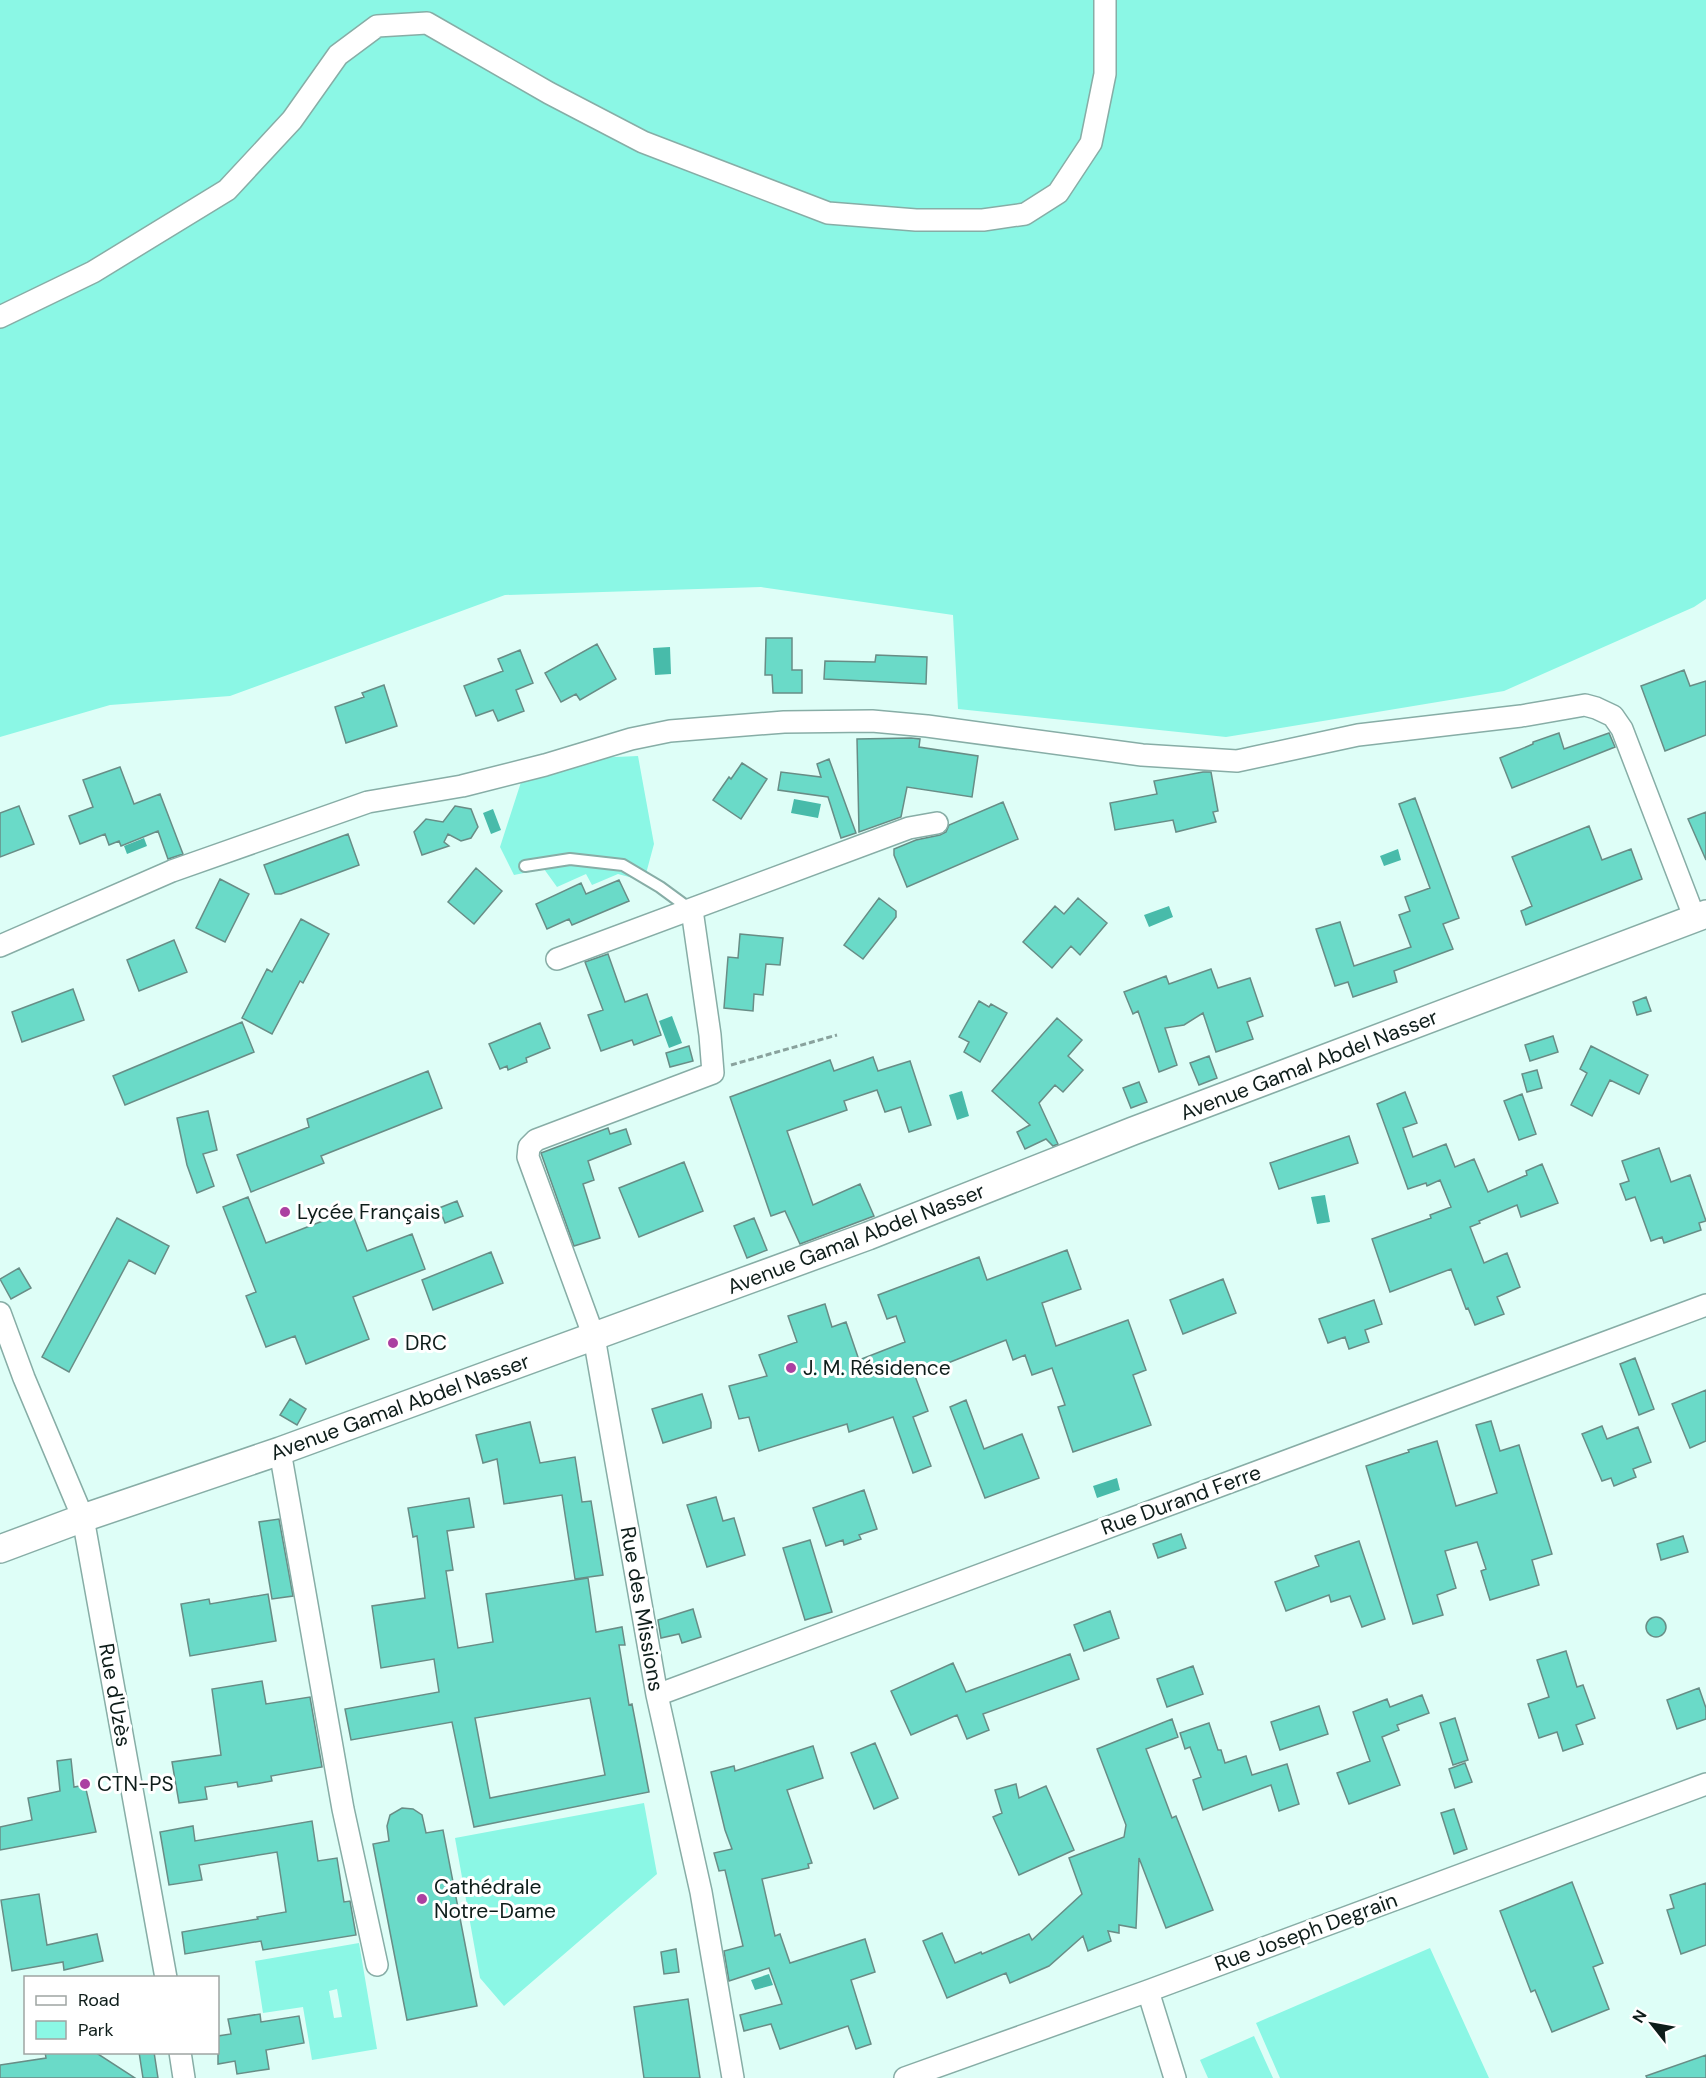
<svg xmlns="http://www.w3.org/2000/svg" width="1706" height="2078" font-family="'DM Sans',sans-serif">
<style>
.green{fill:#8bf7e5;fill-rule:evenodd}
.water{fill:#48bbaa}
.building{fill:#6adac8;stroke:#688d86;stroke-width:1.5;fill-rule:evenodd}
.lines{fill:none;stroke-linecap:round;stroke-linejoin:round}
.service-casing{stroke:#87ada6;stroke-width:14}
.minor-casing{stroke:#87ada6;stroke-width:24}
.tertiary-casing{stroke:#87ada6;stroke-width:30}
.path{stroke:#89a29d;stroke-width:3;stroke-dasharray:6 3;stroke-linecap:butt}
.service{stroke:#fff;stroke-width:10}
.minor{stroke:#fff;stroke-width:21}
.tertiary{stroke:#fff;stroke-width:27}
.poi-dot{fill:#ab40a1;stroke:#fff;stroke-width:2}
.labels{text-anchor:middle;stroke-width:6;stroke-linejoin:round;paint-order:stroke}
.street-label{font-size:21px;fill:#0e1d1a;stroke:#fff}
.poi-label{font-size:21px;fill:#0e1d1a;stroke:#fff;text-anchor:start}
</style>
<rect width="100%" height="100%" fill="#defef7"/>
<!-- green -->
<path class="green" d="M0 0H1706V599L1694 607 1504 691 1226 737 958 709 953 615 761 587 505 595 230 696 110 705 0 737Z
M638 756 654 844 644 881 618 874 592 885 586 874 557 887 544 869 514 875 500 847 522 779 593 758Z
M644 1803 657 1874 504 2006 480 1978 455 1838Z
M359 1943 377 2049 312 2060 303 2007 263 2013 255 1961ZM337 1989 342 2017 334 2018 329 1991Z
M1430 1948 1489 2078H1280L1256 2023Z
M1254 2036 1273 2078H1208L1200 2060Z"/>
<!-- water -->
<path class="water" d="M670 647 671 674 655 675 653 648Z
M794 799 821 804 818 818 791 813Z
M493 809 501 830 491 834 483 813Z
M144 838 147 846 127 854 124 846Z
M1398 849 1401 860 1384 866 1380 856Z
M1169 906 1173 917 1149 927 1144 915Z
M672 1016 682 1043 669 1048 659 1021Z
M962 1091 969 1116 957 1120 949 1095Z
M1325 1195 1330 1222 1317 1224 1311 1197Z
M1117 1478 1120 1490 1097 1498 1093 1486Z
M769 1974 773 1985 755 1990 751 1980Z"/>
<!-- building -->
<path class="building" d="M766 638H792V670H802V693H773L772 675H765Z
M597 644 616 679 580 700 576 694 561 702 545 673Z
M520 650 533 683 516 690 524 711 498 721 493 710 476 716 464 686 503 671 498 659Z
M876 655 927 657 926 684 824 679 825 661 875 662Z
M1684 670 1690 686 1706 681V735L1665 751 1641 686Z
M384 685 397 726 346 743 335 707 364 697 362 693Z
M1559 733 1564 749 1609 733 1615 747 1512 788 1500 758 1533 744V742Z
M911 738 920 739 919 747 978 756 972 797 907 787 901 817 859 832 857 739Z
M829 759 856 833 841 838 828 797 778 790 781 772 821 777 817 764Z
M742 763 767 779 741 819 713 800 729 777 731 779Z
M120 767 134 804 160 794 183 854 168 859 158 831 121 846 119 841 109 845 105 834 80 844 69 816 93 807 83 780Z
M1203 772H1211L1218 811 1213 812 1216 822 1176 832 1173 820 1115 830 1110 803 1157 794 1154 781Z
M1415 798 1459 918 1443 924 1453 949 1394 971 1397 982 1353 997 1348 982 1335 986 1316 929 1340 922 1354 966 1411 947 1399 915 1410 911 1405 897 1430 888 1399 804Z
M1003 802 1018 839 907 887 894 855V849L916 840 940 835 946 832 949 825Z
M19 806 34 844 0 857V813Z
M455 806 471 809 478 827 471 838 461 841 448 834 444 842 449 846 422 855 414 832 426 819 443 822Z
M1706 812V860L1688 819Z
M1589 826 1602 860 1631 849 1642 879 1526 925 1521 911 1532 906 1512 857Z
M348 834 359 865 281 894H275L264 865Z
M476 868 502 891 474 924 448 902Z
M220 879 249 894 225 942 196 928Z
M619 880 629 901 572 925 569 919 547 929 536 904 581 883 586 894Z
M879 898 896 911V917L863 959 844 945Z
M1078 898 1107 923 1080 955 1071 946 1052 968 1023 942 1055 906 1064 914Z
M301 919 329 934 303 983 300 981 272 1034 242 1018 267 969 272 972Z
M740 934 783 938 780 965 766 964 763 995 754 994 753 1011 724 1008 728 957 738 958Z
M174 940 187 972 139 991 127 960Z
M608 954 625 1002 647 994 661 1035 634 1045 632 1040 601 1051 588 1015 603 1010 585 962Z
M1211 969 1218 988 1250 978 1263 1016 1247 1022 1253 1039 1216 1052 1203 1013 1184 1025 1165 1028 1177 1065 1159 1072 1138 1011 1133 1014 1124 992 1166 976 1169 984Z
M73 989 84 1020 22 1042 12 1012Z
M1646 997 1651 1011 1637 1015 1633 1002Z
M979 1001 989 1007 991 1004 1007 1013 980 1062 964 1052 969 1042 959 1037Z
M1057 1018 1082 1040 1068 1056 1083 1070 1063 1092 1055 1085 1039 1103 1058 1144 1053 1146 1046 1139 1025 1149 1017 1132 1030 1125 992 1091Z
M242 1022 254 1052 125 1105 113 1076Z
M540 1023 550 1048 526 1058 527 1062 508 1070 507 1066 500 1069 489 1044Z
M1553 1036 1558 1052 1530 1061 1525 1045Z
M689 1046 693 1061 670 1067 666 1053Z
M1591 1046 1648 1075 1639 1094 1610 1080 1592 1116 1571 1105 1587 1073 1580 1069Z
M1209 1056 1217 1078 1199 1085 1190 1063Z
M873 1057 878 1071 910 1061 931 1125 909 1132 901 1107 885 1112 877 1090 844 1101 847 1110 787 1131 813 1205 860 1184 874 1216 800 1244 785 1211 771 1216 730 1097 830 1060 834 1071Z
M1537 1070 1542 1088 1527 1092 1522 1074Z
M428 1071 442 1108 321 1156 324 1163 251 1192 237 1155 309 1127 307 1119Z
M1139 1082 1147 1102 1131 1108 1123 1088Z
M1405 1092 1417 1123 1403 1128 1413 1157 1446 1144 1455 1167 1474 1159 1488 1192 1527 1175 1526 1171 1542 1164 1558 1203 1521 1217 1517 1205 1479 1221 1480 1223 1470 1227 1484 1263 1507 1253 1520 1287 1497 1297 1504 1314 1475 1325 1468 1308 1466 1309 1451 1269 1390 1292 1372 1239 1431 1218 1430 1215 1451 1207 1440 1180 1427 1186 1426 1183 1408 1189 1377 1104Z
M1522 1094 1536 1134 1519 1140 1504 1101Z
M208 1111 217 1150 203 1154 214 1186 197 1193 187 1165 177 1118Z
M608 1128 610 1134 626 1129 631 1144 588 1161 594 1180 583 1184 600 1238 574 1246 541 1153Z
M1349 1136 1358 1163 1279 1189 1270 1163Z
M1659 1148 1671 1182 1690 1175 1706 1221 1699 1223 1701 1230 1664 1243 1662 1237 1651 1241 1635 1197 1626 1200 1620 1184 1629 1181 1622 1161Z
M684 1162 703 1211 639 1237 619 1188Z
M248 1197 266 1243 351 1210 367 1251 412 1234 425 1269 353 1297 369 1339 306 1364 295 1336 266 1347 246 1296 256 1292 223 1207Z
M457 1201 463 1216 445 1223 439 1208Z
M117 1218 169 1246 155 1274 129 1260 69 1372 42 1357Z
M754 1218 767 1250 747 1258 734 1226Z
M1067 1250 1081 1289 1042 1303 1056 1346 1128 1320 1146 1370 1133 1375 1151 1425 1073 1452 1058 1407 1065 1405 1052 1368 1032 1375 1025 1355 1013 1360 1006 1340 915 1376 928 1411 913 1417 931 1466 913 1473 893 1417 849 1432 847 1424 759 1451 749 1417 739 1419 729 1386 767 1376 759 1355 797 1342 788 1316 825 1304 832 1327 846 1322 859 1360 905 1342 896 1316 887 1319 878 1295 979 1257 987 1280Z
M491 1252 503 1283 433 1310 422 1280Z
M19 1268 31 1288 11 1299 0 1279Z
M1223 1279 1236 1313 1183 1334 1170 1300Z
M1374 1300 1382 1324 1365 1330 1369 1342 1349 1349 1345 1337 1328 1343 1319 1319Z
M1635 1358 1654 1409 1639 1415 1620 1364Z
M1706 1390V1441L1690 1448 1672 1404Z
M702 1394 711 1422V1428L663 1443 652 1409Z
M290 1399 306 1409 297 1425 280 1415Z
M966 1400 984 1449 1022 1434 1039 1478 985 1498 950 1407Z
M1491 1421 1500 1451 1519 1445 1552 1554 1532 1560 1539 1585 1490 1600 1481 1571 1486 1569 1477 1542 1445 1551 1456 1588 1437 1595 1443 1615 1413 1624 1366 1466 1409 1452 1408 1450 1437 1441 1456 1506 1497 1493 1476 1425Z
M530 1422 540 1463 575 1457 582 1502 591 1501 603 1575 575 1579 562 1495 504 1504 497 1459 483 1463 476 1435Z
M1602 1426 1607 1439 1638 1427 1651 1462 1633 1469 1636 1477 1614 1486 1611 1478 1602 1481 1582 1434Z
M864 1490 877 1529 859 1535 861 1539 844 1545 843 1540 826 1546 813 1508Z
M716 1497 723 1521 734 1518 745 1555 707 1567 687 1505Z
M469 1498 474 1527 447 1531 453 1570 446 1571 458 1648 493 1642 486 1594 588 1578 596 1632 622 1627 625 1645H619L629 1705 632 1704 649 1792 474 1827 452 1722 351 1740 345 1709 439 1692 434 1659 381 1668 372 1606 425 1598 417 1536 413 1537 408 1508ZM590 1698 605 1775 490 1798 475 1718Z
M279 1519 293 1596 272 1599 259 1522Z
M1181 1534 1186 1548 1158 1558 1153 1544Z
M1683 1536 1688 1552 1661 1560 1657 1544Z
M810 1540 832 1612 805 1620 783 1548Z
M1359 1541 1385 1619 1362 1627 1350 1596 1331 1602 1329 1595 1286 1611 1275 1582 1319 1566 1315 1556Z
M268 1594 276 1641 190 1656 181 1604 209 1599 210 1604Z
M693 1609 701 1637 682 1643 679 1634 661 1638 658 1620Z
M1110 1611 1119 1638 1084 1651 1074 1625Z
M1646 1627a10 10 0 1 1 20 0a10 10 0 1 1-20 0Z
M1566 1651 1577 1687 1583 1685 1595 1718 1576 1725 1583 1744 1563 1751 1557 1732 1539 1738 1528 1704 1549 1697 1537 1660Z
M1070 1654 1079 1679 983 1714 989 1730 967 1739 957 1715 911 1735 891 1691 953 1663 966 1692Z
M1193 1666 1203 1694 1167 1707 1157 1679Z
M262 1681 266 1704 310 1697 322 1767 271 1776 272 1781 238 1787 237 1782 205 1787 207 1799 179 1803 172 1762 221 1755 212 1689Z
M1699 1688 1706 1708V1719L1677 1729 1667 1700Z
M1422 1695 1429 1713 1397 1725 1399 1730 1382 1737 1400 1785 1349 1804 1337 1773 1370 1761 1353 1712 1387 1699 1390 1707Z
M1319 1706 1328 1734 1280 1750 1271 1722Z
M1455 1718 1468 1760 1453 1765 1440 1723Z
M1172 1719 1178 1737 1146 1749 1172 1818 1176 1816 1213 1910 1166 1928 1139 1858 1136 1928 1119 1925V1933L1108 1931 1111 1941 1088 1951 1083 1936 1049 1966 1010 1983 1006 1973 947 1998 923 1941 942 1933 955 1963 981 1952 982 1954 1029 1934 1032 1940 1082 1894 1069 1858 1124 1837 1126 1825 1097 1749Z
M1209 1723 1218 1750H1221L1225 1763 1246 1756 1252 1775 1287 1764 1299 1804 1279 1811 1271 1785 1203 1810 1193 1780 1201 1777 1190 1747 1185 1749 1180 1733Z
M875 1743 898 1798 874 1809 851 1753Z
M813 1746 823 1778 787 1790 812 1863 808 1864 809 1868 762 1879 775 1936 780 1934 790 1963 865 1939 875 1972 851 1980 871 2044 856 2049 848 2026 780 2049 771 2024 744 2031 740 2015 782 2004 769 1968 729 1981 724 1951 743 1946 725 1870 719 1871 714 1853 732 1849 725 1830 711 1772 734 1766 735 1771Z
M71 1759 74 1787 85 1785 96 1832 0 1850V1827L32 1820 28 1798 60 1791 57 1761Z
M1465 1763 1472 1782 1455 1788 1449 1769Z
M1016 1784 1019 1798 1046 1786 1074 1850 1019 1875 993 1817 1002 1813 995 1790Z
M402 1808 413 1809 422 1815 426 1833 443 1830 477 2006 407 2020 373 1844 389 1841 387 1826 390 1815Z
M1454 1809 1467 1849 1454 1854 1441 1813Z
M312 1821 318 1861 337 1858 344 1902 350 1901 356 1935 263 1950 261 1941 185 1954 182 1932 258 1919 257 1917 286 1912 277 1852 199 1865 202 1880 169 1885 160 1832 193 1826 195 1841Z
M1572 1882 1603 1963 1593 1967 1609 2009 1552 2032 1535 1990 1531 1992 1500 1911Z
M1706 1883V1945L1681 1954 1667 1910 1674 1908 1670 1895Z
M39 1894 47 1945 97 1934 103 1961 64 1970 63 1962 12 1971 1 1900Z
M676 1949 679 1972 664 1974 661 1952Z
M688 1999 700 2078H644L634 2007Z
M260 2014 261 2022 299 2016 304 2043 266 2050 269 2069 237 2074 235 2061 218 2064V2036L231 2034 228 2019Z
M45 2052H95L135 2078H0V2065L46 2058Z
M139 2052H154L158 2078H143Z
M1706 2055V2078H1647L1646 2076Z"/>
<g class="lines">
<defs>
<path id="service" d="M525 866 570 859 623 865 660 887 690 909"/>
<path id="minor" d="M0 317 93 272 227 190 292 120 338 55 377 26 427 23 549 93 643 142 828 213 916 220H983L1025 214 1058 193 1091 143 1105 74V0
M692 910 710 1035 713 1073 536 1140 529 1147 528 1157 594 1337 657 1695 701 1892 733 2078
M0 946 172 871 368 802 462 786 545 765 631 739 670 731 784 722 872 721 927 726 1142 755 1237 761 1358 735 1521 716 1585 705 1596 708 1613 716 1622 729 1695 919
M557 959 909 828 937 823
M0 1313 24 1378 83 1518 166 1978
M280 1451 343 1809 377 1965
M657 1695 1706 1305
M1148 1991 1175 2078
M180 2052 184 2078
M905 2078 1148 1991 1706 1784"/>
<path id="tertiary" d="M0 1549 83 1518 280 1451 868 1236 1133 1131 1706 914"/>
</defs>
<!-- service casing -->
<use href="#service" class="service-casing"/>
<!-- minor casing -->
<use href="#minor" class="minor-casing"/>
<!-- tertiary casing -->
<use href="#tertiary" class="tertiary-casing"/>
<!-- path -->
<path class="path" d="M731 1065 837 1035"/>
<!-- service -->
<use href="#service" class="service"/>
<!-- minor -->
<use href="#minor" class="minor"/>
<!-- tertiary -->
<use href="#tertiary" class="tertiary"/>
</g>
<!-- markers -->
<g class="poi-dot">
<circle cx="285" cy="1212" r="6"/>
<circle cx="393" cy="1343" r="6"/>
<circle cx="791" cy="1368" r="6"/>
<circle cx="85" cy="1784" r="6"/>
<circle cx="422" cy="1899" r="6"/>
</g>
<g class="labels">
<!-- street labels -->
<g class="street-label">
<text transform="translate(1309 1065) rotate(-21)" y="7">Avenue Gamal Abdel Nasser</text>
<text transform="translate(856 1239) rotate(-21)" y="7">Avenue Gamal Abdel Nasser</text>
<text transform="translate(400 1407) rotate(-20)" y="7">Avenue Gamal Abdel Nasser</text>
<text transform="translate(1181 1500) rotate(-20)" y="7">Rue Durand Ferre</text>
<text transform="translate(642 1609) rotate(80)" y="7">Rue des Missions</text>
<text transform="translate(115 1695) rotate(80)" y="7">Rue d'Uzès</text>
<text transform="translate(1306 1932) rotate(-20)" y="7">Rue Joseph Degrain</text>
</g>
<!-- poi labels -->
<g class="poi-label">
<text x="297" y="1219">Lycée Français</text>
<text x="405" y="1350">DRC</text>
<text x="803" y="1375">J. M. Résidence</text>
<text x="97" y="1791">CTN-PS</text>
<text x="434" y="1894">Cathédrale<tspan x="434" dy="24">Notre-Dame</tspan></text>
</g>
</g>
<!-- legend -->
<rect x="24" y="1976" width="195" height="78" fill="#ffffff" stroke="#9fa5a3" stroke-width="1.5"/>
<rect x="36" y="1996" width="30" height="9" fill="#ffffff" stroke="#9fa5a3" stroke-width="1.5"/>
<text x="78" y="2006" font-size="18" fill="#0e1d1a">Road</text>
<rect x="36" y="2021" width="30" height="18" fill="#8bf7e5" stroke="#9fa5a3" stroke-width="1.5"/>
<text x="78" y="2036" font-size="18" fill="#0e1d1a">Park</text>
<!-- north arrow -->
<g transform="translate(1652 2024) rotate(301)" stroke="#ffffff" stroke-width="4.5" paint-order="stroke">
<path d="M0-4.5L10 22L0 15L-10 22Z" fill="#0e1d1a"/>
<text y="-9" font-size="16" font-weight="bold" text-anchor="middle" fill="#0e1d1a">N</text>
</g>
</svg>
